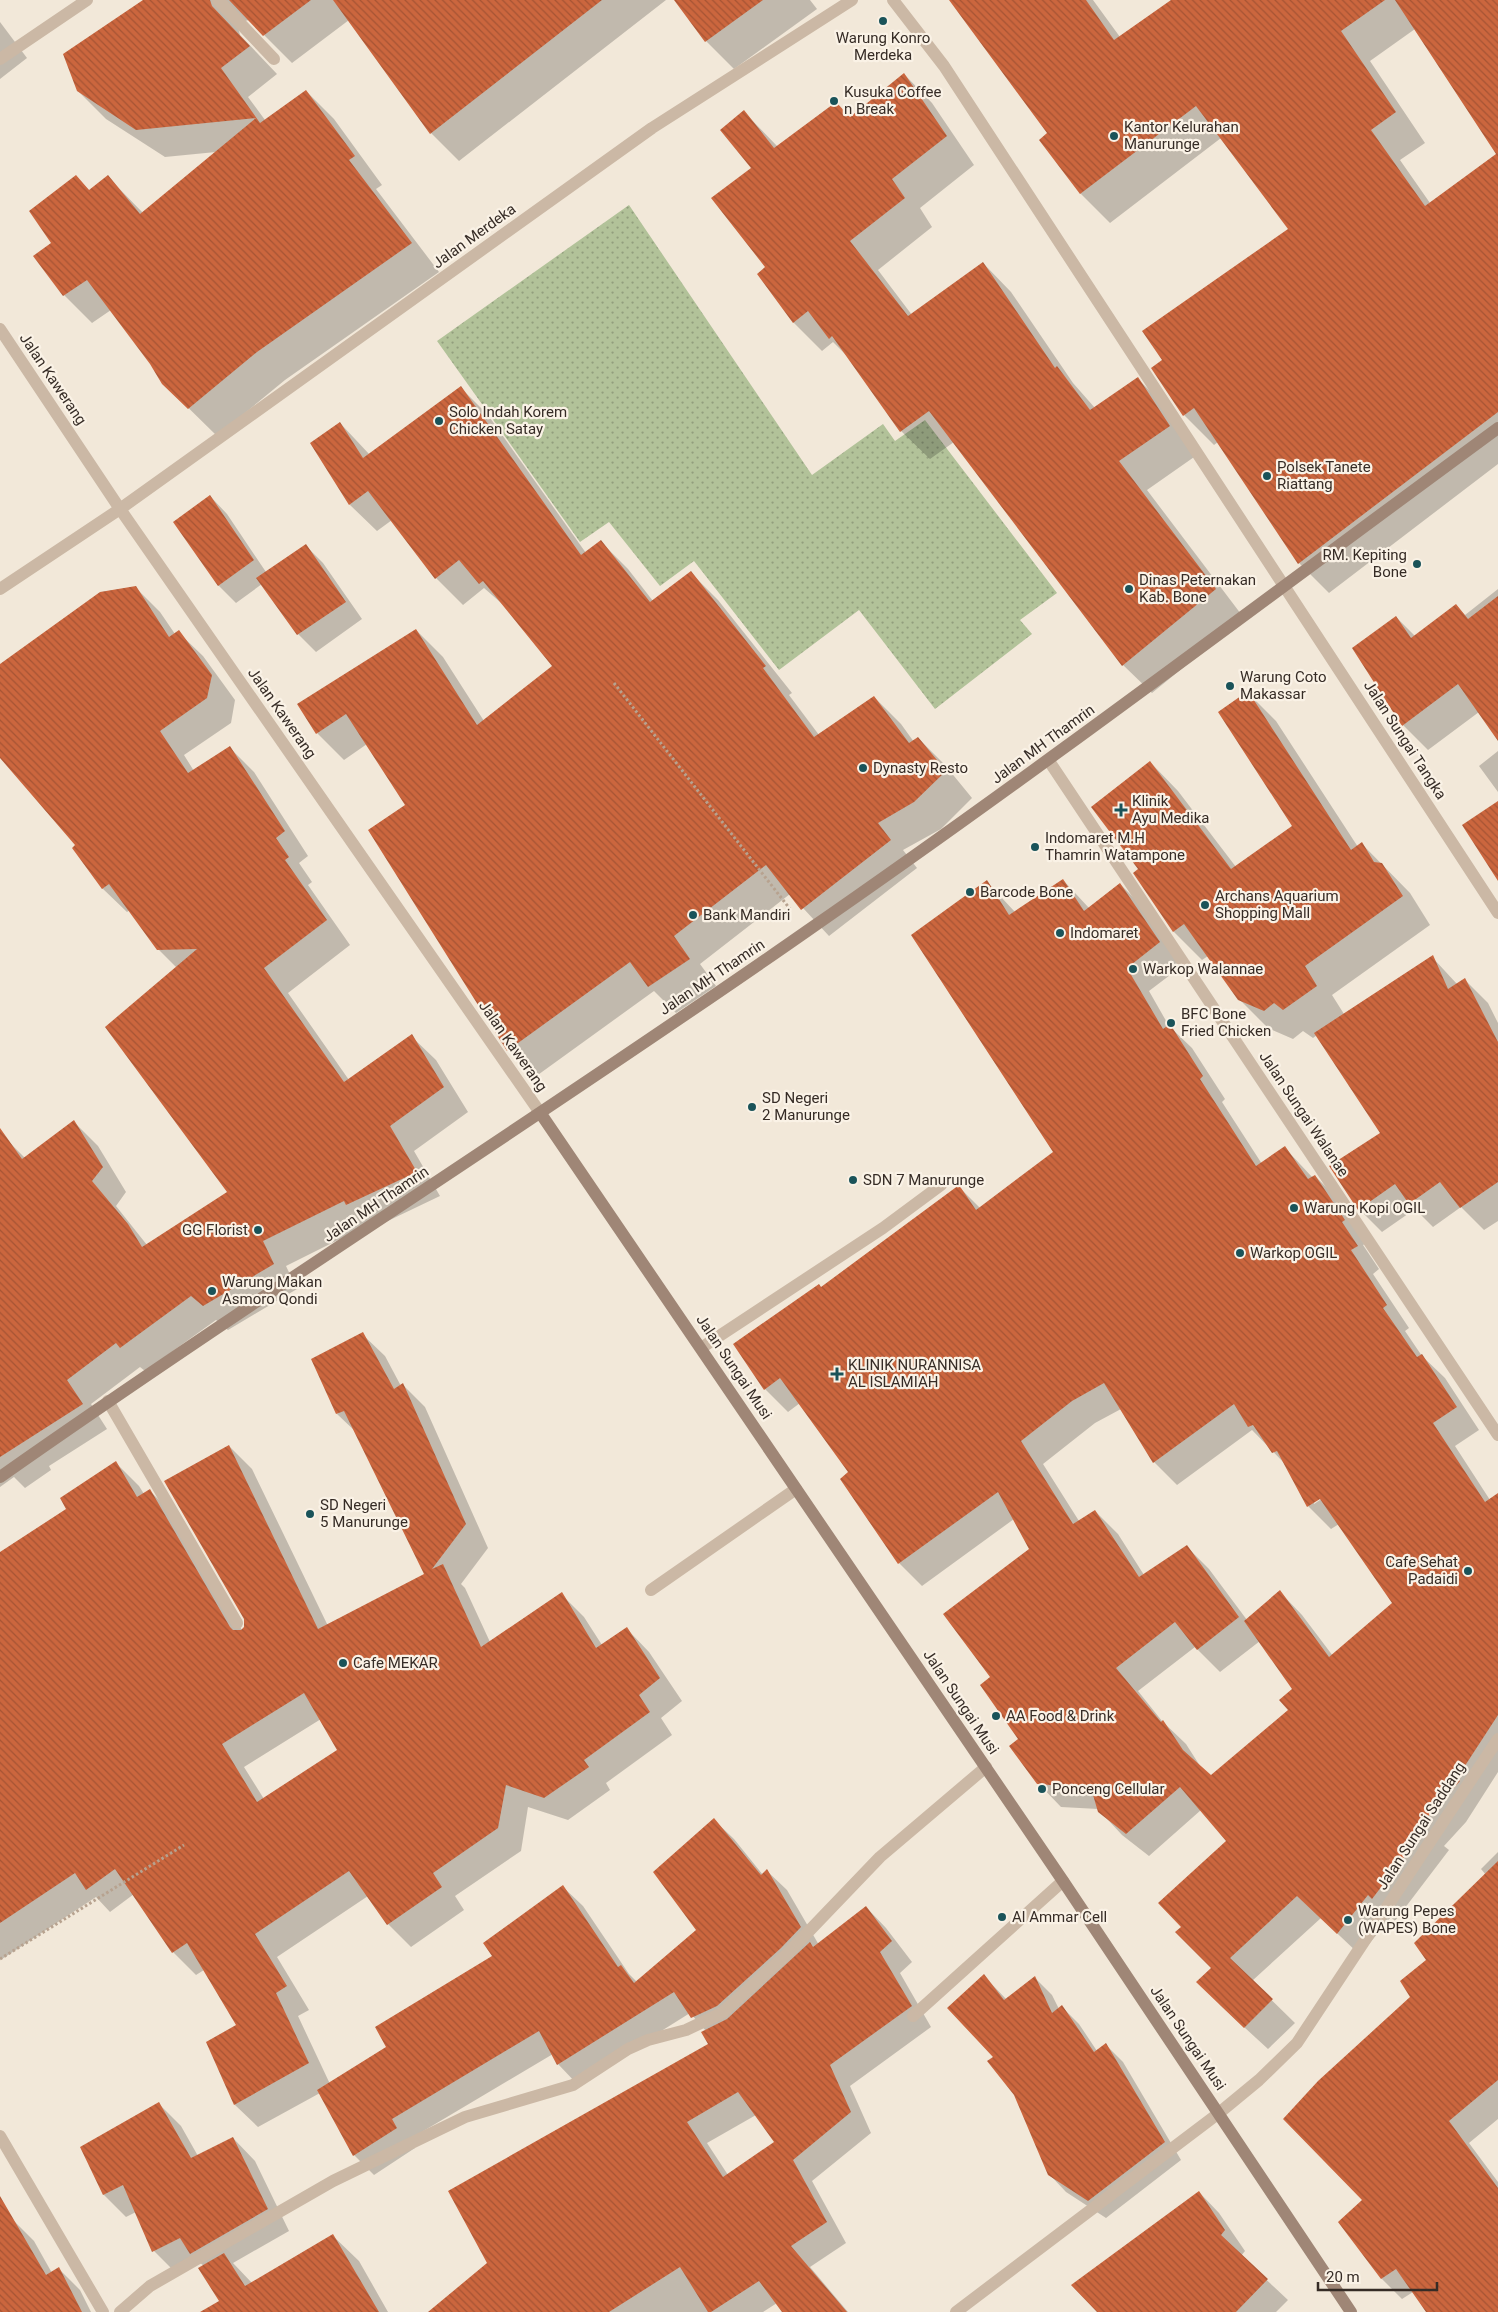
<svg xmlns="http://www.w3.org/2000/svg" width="1498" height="2312" font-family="Roboto,sans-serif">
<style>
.green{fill:url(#green-dots)}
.shadow{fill:#0003;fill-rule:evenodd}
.building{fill:url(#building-back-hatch);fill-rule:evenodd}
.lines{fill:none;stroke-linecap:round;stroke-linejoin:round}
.path{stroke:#b7a28f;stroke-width:3;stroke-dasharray:2.5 2.5;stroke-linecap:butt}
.lane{stroke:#cbb8a5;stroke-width:12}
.street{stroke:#cbb8a5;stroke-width:12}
.secondary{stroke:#9f8676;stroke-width:12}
.poi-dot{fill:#1a5359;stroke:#faf2e6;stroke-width:2}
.labels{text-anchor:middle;stroke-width:4.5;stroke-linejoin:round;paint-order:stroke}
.poi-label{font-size:15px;fill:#362c26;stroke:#faf2e6;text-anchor:start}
.street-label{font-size:15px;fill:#362c26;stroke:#faf2e6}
</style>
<defs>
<pattern id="green-dots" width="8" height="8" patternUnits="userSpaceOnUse" patternTransform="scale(1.25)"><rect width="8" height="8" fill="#b2c299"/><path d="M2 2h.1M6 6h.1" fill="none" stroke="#929e7d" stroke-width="1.8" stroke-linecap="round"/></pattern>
<pattern id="building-back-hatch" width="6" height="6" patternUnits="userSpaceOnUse" patternTransform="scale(1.25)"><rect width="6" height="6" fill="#cb663e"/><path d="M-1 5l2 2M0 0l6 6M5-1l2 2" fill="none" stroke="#a65434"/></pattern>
</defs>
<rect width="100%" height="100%" fill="#f2e8d9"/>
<!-- green -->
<path class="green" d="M629 205 812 475 883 424 895 441 925 420 1057 593 1020 620 1032 634 935 709 859 610 779 670 694 561 660 586 609 522 580 542 437 341Z"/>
<!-- shadow -->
<path class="shadow" d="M145 0H666L459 161 431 133 349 20 292 63 249 20 241 22 238 27 240 35 277 74 248 97 265 120 306 91 334 119 382 185 376 189 439 272 285 380 217 436 163 383 151 364 111 310 92 323 64 295 53 243 76 177 90 191 108 177 143 213 216 152 165 157 106 119 78 91Z
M676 0H810L817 9 734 69 706 41Z
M950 0H1093L1120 37 1173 0H1498V464L1329 593 1299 563 1218 442 1214 445 1184 415 1153 368 1163 360 1290 229 1221 138 1110 223 1080 193 1049 134ZM1415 29 1498 154 1430 203 1400 160 1425 143 1370 61Z
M0 22 27 58 0 79Z
M904 74 932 103 974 165 920 208 932 227 878 270 912 315 983 263 1011 292 1073 383 1095 408 1137 378 1166 407 1197 455 1147 490 1244 618 1152 693 1123 665 954 442 930 459 901 431 849 358 833 342 822 351 793 322 767 268 744 112 778 147 851 118Z
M461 388 488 415 586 553 601 542 628 569 653 601 691 573 718 600 792 693 789 695 819 735 874 697 901 724 914 742 918 738 945 765 972 798 941 829 903 850 917 868 829 936 790 894 700 964 716 986 676 1013 654 991 535 1077 508 1050 407 805 367 744 344 760 317 733 416 630 443 657 484 721 554 666 508 609 484 588 463 605 436 578 392 520 377 531 350 505 340 423 370 455Z
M210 496 227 514 266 572 306 546 323 563 362 619 316 652 298 634 262 584 236 603 219 586 175 522Z
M135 587 160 612 175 634 178 632 203 656 235 700 231 723 184 755 194 771 230 748 254 772 308 856 299 863 312 882 308 885 350 945 288 993 349 1080 411 1036 436 1060 468 1112 414 1151 440 1196 371 1229 368 1225 286 1266 297 1289 228 1330 216 1320 145 1371 140 1367 91 1404 107 1429 49 1466 51 1470 25 1488 14 1477 0 1487V1147L8 1141 25 1158 74 1122 98 1146 126 1192 116 1206 147 1245 229 1193 176 967 158 949 130 910 127 912 102 888 77 846 0 756V666Z
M1498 589V739L1479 712 1428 750 1403 725 1396 617 1415 636 1456 605 1465 615Z
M1248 693 1276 721 1358 847 1362 844 1410 893 1430 925 1332 995 1344 1014 1432 957 1457 984 1465 980 1488 1003 1498 1023V1221L1484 1230 1461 1207 1433 1227 1415 1209 1382 1232 1359 1209 1330 1166 1382 1133 1317 1035 1313 1038 1303 1031 1293 1039 1268 1028 1239 999 1208 956 1202 960 1174 932 1135 873 1140 869 1150 762 1178 791 1236 867 1294 826Z
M1498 751V792L1479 766Z
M1063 880 1089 908 1120 884 1143 907 1182 966 1149 991 1169 1026 1192 1048 1225 1099 1222 1102 1262 1164 1285 1148 1313 1178 1315 1176 1338 1199 1367 1243 1363 1245 1379 1269 1373 1274 1409 1328 1405 1331 1422 1356 1445 1378 1479 1430 1455 1446 1490 1500 1498 1495V1772L1466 1822 1444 1846 1449 1850 1395 1921 1391 1917 1360 1955 1321 1918 1252 1981 1295 2023 1268 2049 1220 2005 1213 1968 1182 1927 1228 1841 1201 1810 1149 1856 1122 1835 1098 1809 1061 1807 1038 1783 992 1678 1030 1550 1014 1519 922 1586 899 1563 842 1479 850 1473 800 1403 788 1412 765 1389 735 1345 822 1288 959 1187 981 1209 1054 1152 987 882 1015 912ZM1121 1409 1154 1462 1177 1485 1252 1430 1285 1464 1308 1506 1331 1529 1339 1524 1394 1603 1333 1656 1302 1615 1280 1592 1247 1620 1209 1569 1187 1547 1144 1575 1118 1534 1095 1511 1079 1521 1043 1464 1095 1423ZM1326 1496 1314 1504V1501ZM1260 1641 1294 1689 1290 1710 1211 1777 1202 1769 1186 1744 1162 1721 1138 1691 1195 1647 1220 1672Z
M362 1334 385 1356 401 1386 403 1385 425 1407 488 1548 461 1584 465 1588 490 1642 561 1594 584 1617 602 1645 627 1629 649 1652 682 1701 661 1718 672 1735 606 1783 610 1790 568 1820 528 1807 521 1851 455 1896 464 1910 411 1947 388 1924 368 1896 277 1957 309 2010 298 2016 330 2084 388 2048 494 1956 563 1887 583 1906 629 1974 637 1982 698 1930 714 1820 734 1839 763 1875 767 1871 787 1890 819 1945 866 1907 886 1928 912 1962 900 1973 931 2027 850 2086 871 2133 812 2181 846 2243 810 2267 848 2312H783L777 2303 763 2312H430L488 2263 710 2044 706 2031 690 2013 577 2084 558 2064 553 2054 410 2139 415 2148 374 2175 354 2155 320 2093 258 2127 235 2105 208 2042 238 2025 204 1970 196 1975 173 1952 134 1894 110 1912 96 1897 2 1959 0 1957V1603L68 1509 116 1463 139 1486 144 1494 150 1491 173 1514 242 1630 245 1628 229 1446 252 1469 328 1626 426 1574 357 1433 337 1414ZM321 1719 339 1750 264 1799 244 1767ZM756 2115 776 2143 728 2175 707 2143Z
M1498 1852V2119L1469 2143 1498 2182V2312H1427L1413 2292 1402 2299 1381 2278 1364 2200 1412 1997 1428 1960 1486 1875 1481 1869Z
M984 1976 1007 2000 1035 1978 1052 1995 1059 2009 1062 2007 1079 2024 1097 2051 1106 2045 1123 2062 1181 2160 1106 2218 1066 2192 1049 2174 1016 2094 995 2057Z
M159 2104 181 2126 198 2156 233 2138 255 2161 289 2231 233 2263 252 2283 333 2236 359 2261 388 2312H227L204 2266 199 2262 176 2273 154 2251 136 2212 126 2217 104 2195 82 2147Z
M1199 2192 1219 2213 1245 2251 1241 2256 1288 2300 1276 2312H1099Z
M13 2220 34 2241 52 2273 59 2269 80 2290 91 2312H0V2226Z"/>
<!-- building -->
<path class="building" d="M143 0H210L212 6 250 46 221 68 260 123 306 90 355 156 349 160 412 243 257 352 188 409 162 384 150 364 87 280 63 296 33 256 51 243 29 211 76 175 89 190 108 175 140 214 256 118 136 130 77 91 63 54Z
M229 0H311L263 36Z
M333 0H602L430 134Z
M674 0H763L705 42Z
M949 0H1086L1114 40 1171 0H1385L1341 31 1396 112 1371 130 1425 206 1496 154 1395 0H1498V412L1298 564 1194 408 1183 416 1151 368 1162 360 1142 331 1288 229 1196 106 1080 194 1039 140 1047 133Z
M904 73 947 136 892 179 905 198 850 241 908 316 983 262 1055 368 1057 366 1090 410 1138 377 1170 426 1119 461 1216 589 1122 666 929 411 900 432 832 336 829 339 808 311 793 323 757 274 765 267 711 198 751 168 720 130 744 110 774 148 836 102 850 117Z
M461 386 581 555 601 540 650 602 691 571 766 666 763 668 814 737 874 696 909 743 918 737 946 771 914 802 878 823 891 840 801 910 766 865 674 936 690 959 648 987 630 962 507 1051 368 830 405 805 346 714 316 734 297 704 416 629 477 725 552 666 483 581 479 584 459 560 435 579 368 491 349 505 310 443 340 422 363 458Z
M210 495 254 560 218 586 173 522Z
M306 544 346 602 297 635 256 578Z
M136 586 169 637 179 630 212 675 207 698 160 731 188 773 230 746 285 831 276 838 289 857 285 860 327 920 264 968 344 1082 412 1034 444 1087 390 1126 417 1172 346 1205 344 1201 263 1241 274 1264 203 1306 191 1296 120 1348 116 1343 67 1380 83 1404 0 1457V1128L22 1159 74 1120 103 1167 92 1181 128 1224 142 1247 227 1192 105 1027 197 949 157 950 109 884 102 889 72 848 75 845 0 758V664L100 592Z
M1498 596V741L1458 684 1402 726 1352 648 1396 616 1411 638 1456 604 1468 619Z
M1248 691 1351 850 1362 842 1374 862 1382 863 1403 896 1305 966 1317 986 1283 1010 1274 1003 1264 1011 1238 1000 1184 924 1173 932 1133 873 1138 869 1091 807 1150 761 1231 869 1292 826 1218 712Z
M1498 801V881L1462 825Z
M1063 879 1084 911 1120 883 1160 942 1127 968 1163 1029 1170 1024 1203 1076 1200 1079 1256 1166 1285 1146 1308 1179 1315 1175 1345 1220 1342 1222 1358 1246 1351 1250 1387 1305 1383 1308 1417 1357 1422 1354 1457 1407 1433 1423 1485 1502 1498 1493V1715L1457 1778 1460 1781 1422 1823 1427 1827 1372 1899 1368 1895 1337 1934 1297 1896 1230 1958 1273 1999 1244 2028 1196 1982 1211 1968 1175 1932 1181 1927 1158 1903 1226 1841 1180 1787 1126 1834 1098 1812 1091 1788 1037 1784 1009 1746 1018 1739 980 1685 990 1677 943 1614 1029 1549 998 1492 898 1564 840 1479 848 1472 780 1378 764 1390 733 1344 819 1284 821 1287 959 1185 976 1210 1053 1152 911 935 987 880 1009 915ZM1104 1383 1153 1463 1234 1404 1248 1427 1253 1425 1272 1453 1277 1451 1307 1507 1320 1499 1392 1603 1329 1657 1280 1590 1244 1621 1292 1689 1279 1700 1288 1710 1211 1775 1183 1750 1163 1720 1161 1722 1116 1668 1175 1622 1197 1650 1239 1617 1187 1545 1139 1577 1095 1510 1073 1524 1021 1441 1072 1401Z
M1433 955 1448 989 1465 978 1498 1042V1182L1460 1208 1440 1182 1409 1204 1395 1184 1358 1210 1329 1166 1380 1133 1314 1033Z
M363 1332 394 1389 403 1383 466 1524 432 1569 443 1564 481 1647 562 1592 596 1648 627 1627 660 1678 639 1695 650 1712 584 1760 589 1767 544 1798 506 1785 498 1828 433 1873 442 1887 387 1925 349 1871 255 1934 287 1986 276 1993 309 2063 234 2105 206 2042 236 2025 187 1943 172 1953 115 1869 86 1890 75 1873 0 1923V1552L66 1509 60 1498 116 1461 137 1497 150 1489 230 1627 233 1630H241L244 1627V1619L164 1481 229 1445 318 1629 424 1574 344 1411 336 1414 311 1359ZM304 1693 337 1750 257 1802 222 1744Z
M714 1818 761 1875 767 1869 801 1927 781 1948 717 2006 691 2018 674 1992 557 2065 539 2031 392 2119 397 2128 353 2156 317 2090 386 2047 375 2027 492 1956 483 1943 563 1885 618 1967 621 1965 634 1983 696 1930 653 1872Z
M1498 1861V2080L1449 2121 1498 2188V2312H1426L1396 2269 1381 2279 1338 2222 1362 2200 1283 2119 1318 2081 1410 1997 1400 1981 1426 1960 1414 1943Z
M866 1906 892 1941 880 1952 912 2006 830 2065 851 2112 793 2160 827 2222 791 2246 847 2312H782L759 2281 711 2312H708L680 2267 609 2312H428L487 2263 448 2191 708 2044 701 2032 727 2019 810 1942 813 1947ZM738 2092 774 2142 723 2177 687 2122Z
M984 1974 1004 2000 1035 1976 1052 2013 1062 2005 1094 2052 1106 2043 1165 2142 1088 2201 1048 2175 1014 2095 987 2061 993 2057 947 2008Z
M159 2102 191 2158 233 2137 268 2209 190 2254 180 2238 152 2252 123 2185 103 2195 80 2147Z
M1199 2191 1225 2230 1221 2235 1268 2279 1236 2312H1097L1071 2285Z
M0 2196 46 2275 59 2267 82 2312H0Z
M333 2234 379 2312H200L219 2301 198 2268 224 2253 245 2286Z"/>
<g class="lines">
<!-- path -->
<path class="path" d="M614 683 790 909
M0 1959 184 1845"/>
<!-- lane -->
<path class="lane" d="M218 0 274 59
M0 59 87 0
M701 1348 883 1228 941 1185
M913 2016 1063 1881"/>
<!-- street -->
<path class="street" d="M893 0 944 66 1498 913
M0 329 120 509 541 1114
M0 589 120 509 652 128 852 0
M1049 761 1498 1435
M108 1401 237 1623
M651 1590 796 1489
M0 2136 103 2312
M120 2312 150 2286 333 2181 465 2117 573 2085 628 2049 648 2040 686 2030 722 2013 787 1954 880 1857 986 1767
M956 2312 1219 2113 1259 2080 1297 2043 1498 1739"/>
<!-- secondary -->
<path class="secondary" d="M541 1114 1063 1881 1351 2312
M0 1477C266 1290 541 1117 807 931 1041 769 1268 597 1498 428"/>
</g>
<!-- markers -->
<g class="poi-dot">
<circle cx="883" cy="21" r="5"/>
<circle cx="834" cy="101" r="5"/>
<circle cx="1114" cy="136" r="5"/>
<circle cx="439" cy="421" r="5"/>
<circle cx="1267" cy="476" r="5"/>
<circle cx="1417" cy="564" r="5"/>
<circle cx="1129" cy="589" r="5"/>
<circle cx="1230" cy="686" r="5"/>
<circle cx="863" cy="768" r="5"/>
<path d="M1118.5 802.5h5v5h5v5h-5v5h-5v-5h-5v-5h5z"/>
<circle cx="1035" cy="847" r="5"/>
<circle cx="970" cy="892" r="5"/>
<circle cx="1205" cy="905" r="5"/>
<circle cx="693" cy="915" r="5"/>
<circle cx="1060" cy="933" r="5"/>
<circle cx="1133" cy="969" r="5"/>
<circle cx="1171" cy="1023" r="5"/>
<circle cx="752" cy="1107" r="5"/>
<circle cx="853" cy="1180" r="5"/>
<circle cx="1294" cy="1208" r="5"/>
<circle cx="258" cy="1230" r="5"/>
<circle cx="1240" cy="1253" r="5"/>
<circle cx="212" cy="1291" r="5"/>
<path d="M834.5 1366.5h5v5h5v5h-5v5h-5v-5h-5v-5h5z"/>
<circle cx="310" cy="1514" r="5"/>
<circle cx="1468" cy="1571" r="5"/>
<circle cx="343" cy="1663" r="5"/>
<circle cx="996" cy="1716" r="5"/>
<circle cx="1042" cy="1789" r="5"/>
<circle cx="1002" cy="1917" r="5"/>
<circle cx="1348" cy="1920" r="5"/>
</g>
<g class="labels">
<!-- poi labels -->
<g class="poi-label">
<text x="883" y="43" text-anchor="middle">Warung Konro<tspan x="883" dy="17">Merdeka</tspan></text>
<text x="844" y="97">Kusuka Coffee<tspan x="844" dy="17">n Break</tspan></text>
<text x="1124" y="132">Kantor Kelurahan<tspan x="1124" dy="17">Manurunge</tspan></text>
<text x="449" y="417">Solo Indah Korem<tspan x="449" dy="17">Chicken Satay</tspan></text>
<text x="1277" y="472">Polsek Tanete<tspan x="1277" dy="17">Riattang</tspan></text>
<text x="1407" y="560" text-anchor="end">RM. Kepiting<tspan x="1407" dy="17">Bone</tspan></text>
<text x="1139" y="585">Dinas Peternakan<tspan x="1139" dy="17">Kab. Bone</tspan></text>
<text x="1240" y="682">Warung Coto<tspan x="1240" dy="17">Makassar</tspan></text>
<text x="873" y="773">Dynasty Resto</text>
<text x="1132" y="806">Klinik<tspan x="1132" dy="17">Ayu Medika</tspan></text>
<text x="1045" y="843">Indomaret M.H<tspan x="1045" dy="17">Thamrin Watampone</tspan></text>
<text x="980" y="897">Barcode Bone</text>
<text x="1215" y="901">Archans Aquarium<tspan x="1215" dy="17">Shopping Mall</tspan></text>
<text x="703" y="920">Bank Mandiri</text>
<text x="1070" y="938">Indomaret</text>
<text x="1143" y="974">Warkop Walannae</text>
<text x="1181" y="1019">BFC Bone<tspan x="1181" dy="17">Fried Chicken</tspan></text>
<text x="762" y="1103">SD Negeri<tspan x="762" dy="17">2 Manurunge</tspan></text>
<text x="863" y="1185">SDN 7 Manurunge</text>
<text x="1304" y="1213">Warung Kopi OGIL</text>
<text x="248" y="1235" text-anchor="end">GG Florist</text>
<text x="1250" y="1258">Warkop OGIL</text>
<text x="222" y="1287">Warung Makan<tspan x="222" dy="17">Asmoro Qondi</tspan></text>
<text x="848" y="1370">KLINIK NURANNISA<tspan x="848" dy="17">AL ISLAMIAH</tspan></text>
<text x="320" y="1510">SD Negeri<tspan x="320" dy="17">5 Manurunge</tspan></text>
<text x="1458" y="1567" text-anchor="end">Cafe Sehat<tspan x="1458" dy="17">Padaidi</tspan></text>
<text x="353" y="1668">Cafe MEKAR</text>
<text x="1006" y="1721">AA Food &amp; Drink</text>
<text x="1052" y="1794">Ponceng Cellular</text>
<text x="1358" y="1916">Warung Pepes<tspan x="1358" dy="17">(WAPES) Bone</tspan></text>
<text x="1012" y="1922">Al Ammar Cell</text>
</g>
<!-- street labels -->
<g class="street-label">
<text transform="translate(474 236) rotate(-36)" y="5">Jalan Merdeka</text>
<text transform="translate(53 379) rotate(56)" y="5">Jalan Kawerang</text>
<text transform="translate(282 713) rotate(55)" y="5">Jalan Kawerang</text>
<text transform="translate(1405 740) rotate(57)" y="5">Jalan Sungai Tangka</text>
<text transform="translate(1043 744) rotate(-36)" y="5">Jalan MH Thamrin</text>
<text transform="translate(712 977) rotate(-34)" y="5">Jalan MH Thamrin</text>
<text transform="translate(513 1046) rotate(55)" y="5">Jalan Kawerang</text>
<text transform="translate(1304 1114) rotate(56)" y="5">Jalan Sungai Walanae</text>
<text transform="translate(376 1204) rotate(-34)" y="5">Jalan MH Thamrin</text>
<text transform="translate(734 1367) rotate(56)" y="5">Jalan Sungai Musi</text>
<text transform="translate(961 1702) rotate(56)" y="5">Jalan Sungai Musi</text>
<text transform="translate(1421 1826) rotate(-57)" y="5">Jalan Sungai Saddang</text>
<text transform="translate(1188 2038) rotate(56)" y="5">Jalan Sungai Musi</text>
</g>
</g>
<!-- scale -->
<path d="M1318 2282v8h119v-8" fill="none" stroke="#362c26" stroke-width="2.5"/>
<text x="1326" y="2282" font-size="15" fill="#362c26" stroke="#faf2e6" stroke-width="4" paint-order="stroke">20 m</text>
</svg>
